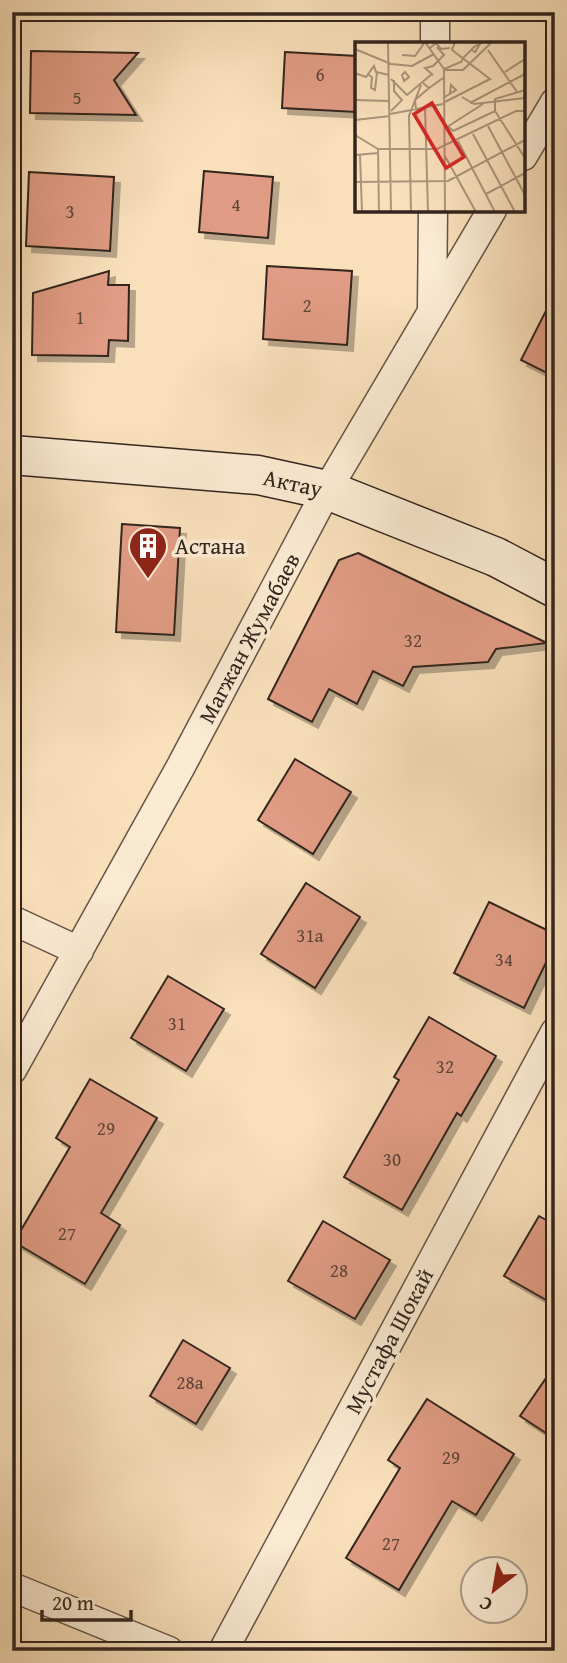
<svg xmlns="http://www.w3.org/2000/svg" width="567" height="1663" font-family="'Gentium Book Plus',serif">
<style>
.building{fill:#e09c84;stroke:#33251e;stroke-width:2;filter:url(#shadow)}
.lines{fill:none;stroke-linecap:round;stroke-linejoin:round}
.street-casing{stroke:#645445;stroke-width:31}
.secondary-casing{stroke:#33251e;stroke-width:41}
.street{stroke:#fbebd3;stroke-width:28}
.secondary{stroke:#fbebd3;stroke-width:38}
.labels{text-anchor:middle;stroke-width:7;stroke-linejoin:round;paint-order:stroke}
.number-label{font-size:19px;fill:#5e4338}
.street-label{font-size:23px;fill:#33251e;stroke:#fbebd3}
.poi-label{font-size:23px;fill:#33251e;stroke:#fbebd3;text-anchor:start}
.inset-road{fill:none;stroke:#aa957c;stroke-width:2}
.view{fill:#d62828;fill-opacity:0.15;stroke:#d62828;stroke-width:3.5}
.inset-edge{fill:none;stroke:#33251e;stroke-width:3.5}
</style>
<defs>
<filter id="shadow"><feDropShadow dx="6" dy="6" stdDeviation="0" flood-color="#0004"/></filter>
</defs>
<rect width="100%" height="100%" fill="#f9e0bb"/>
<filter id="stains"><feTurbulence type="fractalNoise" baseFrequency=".00286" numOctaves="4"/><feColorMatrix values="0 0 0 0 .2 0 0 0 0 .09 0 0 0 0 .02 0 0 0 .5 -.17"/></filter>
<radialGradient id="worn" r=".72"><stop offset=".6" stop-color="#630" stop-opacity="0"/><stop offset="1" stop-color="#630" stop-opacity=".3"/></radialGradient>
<!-- building -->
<path class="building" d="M31 51 138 53 114 80 136 115 30 113Z
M285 52 357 56 356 112 282 108Z
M204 171 273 177 268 238 199 232Z
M29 172 114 177 110 251 26 246Z
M267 266 352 271 347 345 263 339Z
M109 271 108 285H129L128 341 109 340 108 356 32 355 33 293Z
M555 293V377L521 360Z
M122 524 180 528 174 635 116 632Z
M358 553 547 643 496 649 488 662 413 667 403 686 373 671 357 704 329 689 312 722 268 699 339 560Z
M295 759 351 792 313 854 258 820Z
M306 883 360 917 315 988 261 954Z
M489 902 555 934V944L524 1008 454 973Z
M168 976 224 1009 186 1071 131 1038Z
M429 1017 496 1056 461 1116 457 1113 402 1210 344 1177 399 1080 394 1077Z
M90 1079 157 1118 101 1213 120 1225 85 1284 14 1242 70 1147 56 1138Z
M539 1216 555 1225V1305L504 1276Z
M323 1221 390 1260 355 1319 288 1281Z
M183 1340 230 1368 196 1424 150 1396Z
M555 1365V1439L520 1416Z
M427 1399 514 1454 476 1515 452 1501 399 1590 346 1558 400 1468 388 1460Z"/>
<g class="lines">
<defs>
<path id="street" d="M435 44V12
M523 156 555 102
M432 308 433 210
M12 920 79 951
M12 1070 180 768 327 490 492 210
M12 1587 169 1651
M223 1651 555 1032"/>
<path id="secondary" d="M12 455 258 475 327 490 496 557 555 588"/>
</defs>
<!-- street casing -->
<use href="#street" class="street-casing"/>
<!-- secondary casing -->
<use href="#secondary" class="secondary-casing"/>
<!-- street -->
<use href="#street" class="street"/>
<!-- secondary -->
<use href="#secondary" class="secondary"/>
</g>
<!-- icons -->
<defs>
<symbol id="building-pin" viewBox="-11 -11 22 30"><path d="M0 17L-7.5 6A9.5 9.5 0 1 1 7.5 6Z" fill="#8f2418" stroke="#fbebd3"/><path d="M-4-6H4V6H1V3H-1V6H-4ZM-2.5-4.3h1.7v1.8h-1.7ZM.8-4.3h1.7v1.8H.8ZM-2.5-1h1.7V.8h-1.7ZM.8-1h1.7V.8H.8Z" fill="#fff"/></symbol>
</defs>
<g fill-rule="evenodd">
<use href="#building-pin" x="126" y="524" width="44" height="60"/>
</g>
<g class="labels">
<!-- number labels -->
<g class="number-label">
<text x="320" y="81">6</text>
<text x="77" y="104">5</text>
<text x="236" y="211">4</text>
<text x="70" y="218">3</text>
<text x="307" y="312">2</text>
<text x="80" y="324">1</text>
<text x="413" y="647">32</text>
<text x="310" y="942">31а</text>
<text x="504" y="966">34</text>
<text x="177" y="1030">31</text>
<text x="445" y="1073">32</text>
<text x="106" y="1135">29</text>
<text x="392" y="1166">30</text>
<text x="67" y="1240">27</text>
<text x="339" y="1277">28</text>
<text x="190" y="1389">28а</text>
<text x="451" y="1464">29</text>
<text x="391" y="1550">27</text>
</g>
<!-- street labels -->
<g class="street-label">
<text transform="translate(293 483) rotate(12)" y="8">Актау</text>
<text transform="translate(249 638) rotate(-62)" y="8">Магжан Жумабаев</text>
<text transform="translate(389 1341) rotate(-62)" y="8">Мустафа Шокай</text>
</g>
<!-- poi labels -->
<g class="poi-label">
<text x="175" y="554">Астана</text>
</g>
</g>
<!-- overview -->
<g transform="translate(355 42)">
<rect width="170" height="170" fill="#f9e0bb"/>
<path class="inset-road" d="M33 0 36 170M75 6 81 1 86 7 95 6M0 7 36 22 57 24 79 12M133 8 162 50M47 13 60 14 70 0 89 27M89 27 90 170M89 27 106 20 109 15 120 4 125 2 120 10 117 8M89 28H108L137 0M50 30 54 35 49 39 47 33ZM150 30 170 17M0 31 11 35 19 24 21 30 34 33M12 32 17 35 16 46 20 48 22 30M78 33 70 26 78 24 89 13 82 5M36 37 52 53 77 32M68 41 74 46 88 36M107 55 119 62 170 56M88 56 101 48 96 43 95 51M0 58 34 59M88 61 135 37 97 8 100 0M115 61 170 32M70 65 73 170M61 67 60 58 74 46M36 69 47 58 39 49V38M140 69V57L170 48M35 72 88 62M0 78 35 74M133 84 170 153M92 85 128 62M94 85 98 89 140 69 170 116M118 92 160 170M0 93 23 107H82L161 69H170M103 99 140 170M23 107 24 170M0 113 23 111M5 113 7 170M90 114 121 170M0 140 93 139 170 98M131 152 170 131M56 170 54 74 66 43"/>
<path class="view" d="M77 61 109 115 91 126 59 72Z"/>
<rect width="170" height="170" class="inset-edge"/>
</g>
<!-- margin -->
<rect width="567" height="1663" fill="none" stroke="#f9e0bb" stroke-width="42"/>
<rect x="14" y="14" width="539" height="1635" fill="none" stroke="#33251e" stroke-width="3.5"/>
<rect x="21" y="21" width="525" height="1621" fill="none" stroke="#33251e" stroke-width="2"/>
<!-- north arrow -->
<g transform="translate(494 1590) rotate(211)"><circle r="33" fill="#fbebd3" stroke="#ab9c8b" stroke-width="2"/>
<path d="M0-5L12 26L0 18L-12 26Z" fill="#8f2418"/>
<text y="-10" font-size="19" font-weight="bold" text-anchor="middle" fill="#33251e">С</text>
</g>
<!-- scale -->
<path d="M42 1610v10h89v-10" fill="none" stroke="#33251e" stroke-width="3.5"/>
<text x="52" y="1610" font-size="21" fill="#33251e" stroke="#fbebd3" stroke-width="5" paint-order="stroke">20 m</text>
<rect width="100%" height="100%" filter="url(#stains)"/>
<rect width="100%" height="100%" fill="url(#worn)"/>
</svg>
